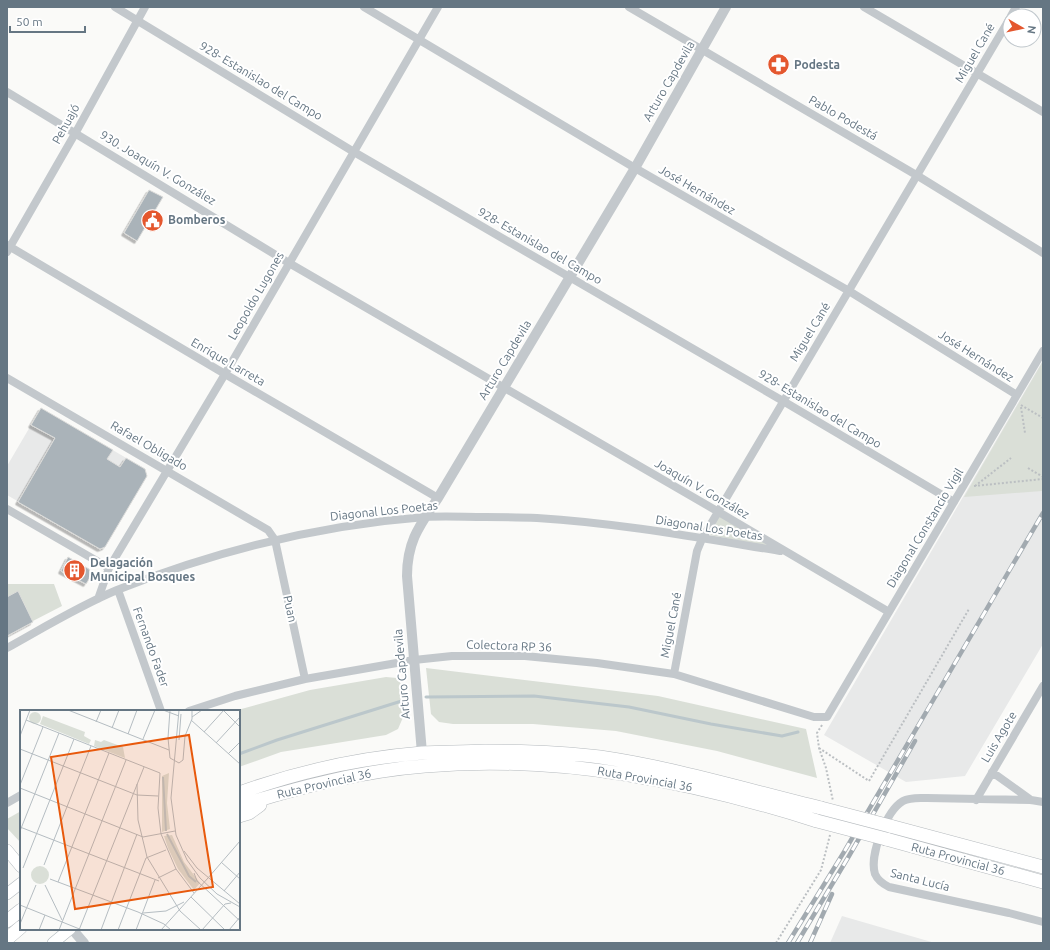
<svg xmlns="http://www.w3.org/2000/svg" width="1050" height="950" font-family="Ubuntu,sans-serif">
<style>
.built{fill:#e8e9e9}
.green{fill:#dadfd7}
.lines{fill:none;stroke-linecap:round;stroke-linejoin:round}
.stream{stroke:#bbc7cb;stroke-width:3}
.building{fill:#aab3b9;stroke:#dcdcda;filter:url(#shadow)}
.secondary-casing{stroke:#b3babf;stroke-width:12}
.primary-casing{stroke:#b5babe;stroke-width:14}
.path{stroke:#bbbfc2;stroke-width:2;stroke-dasharray:2 2;stroke-linecap:butt}
.minor{stroke:#c3c8cc;stroke-width:8}
.tertiary{stroke:#c3c8cc;stroke-width:10}
.secondary{stroke:#fff;stroke-width:11}
.primary{stroke:#fff;stroke-width:13}
.rail-casing{stroke:#a2aab0;stroke-width:4.5}
.rail{stroke:#fff;stroke-width:3;stroke-dasharray:9;stroke-linecap:butt}
.primary-bridge-casing{stroke:#b5babe;stroke-width:14;stroke-linecap:butt}
.primary-bridge{stroke:#fff;stroke-width:13}
.labels{text-anchor:middle;stroke-width:4;stroke-linejoin:round;paint-order:stroke}
.street-label{font-size:12px;fill:#657683;stroke:#fff}
.poi-label{font-size:12px;font-weight:bold;fill:#657683;stroke:#fff;text-anchor:start}
.inset-river{fill:none;stroke:#bbc7cb;stroke-width:2}
.inset-road{fill:none;stroke:#b5bdc2;stroke-width:1}
.view{fill:#e8590c;fill-opacity:0.15;stroke:#e8590c;stroke-width:2}
.inset-edge{fill:none;stroke:#657683;stroke-width:2}
</style>
<defs>
<filter id="shadow"><feDropShadow dx="-2.5" dy="2.5" stdDeviation="0" flood-color="#0004"/></filter>
</defs>
<rect width="100%" height="100%" fill="#fafaf8"/>
<!-- built -->
<path class="built" d="M1043 360V644L965 776 906 782 824 735Z
M41 408 145 469 147 476 105 547 100 549 7 495V466Z
M842 916 935 943H830Z"/>
<!-- green -->
<path class="green" d="M1043 361V490L1042 491 964 497Z
M719 515 775 548 710 535Z
M7 584H54L62 606 31 622 17 592 7 597Z
M426 668 658 696 806 729 817 778 717 751 616 731 533 724H453L439 722 431 714Z
M386 677 397 678 401 684 404 715 398 729 386 735 281 752 239 767V711H234L310 690Z
M21 811V843L7 828V819Z"/>
<g class="lines">
<!-- stream -->
<path class="stream" d="M426 697 534 696 629 707 711 724 782 736 798 732
M239 754 277 740 408 699"/>
</g>
<!-- building -->
<path class="building" d="M149 190 163 197 137 241 124 233Z
M41 408 113 450 107 459 120 467 126 458 145 469 147 476 105 547 100 549 18 502 55 438 31 425Z
M68 557 89 569 91 576 86 584 61 571Z
M18 591 33 622 7 636V597Z"/>
<g class="lines">
<defs>
<path id="secondary" d="M7 850 21 867
M7 894 21 883
M53 943 70 929"/>
<path id="primary" d="M239 793C297 772 360 758 422 753 443 752 464 752 485 751 524 751 562 752 600 757 675 768 747 790 821 808
M239 806C300 787 361 771 425 766 557 754 691 781 817 821
M239 816 249 813 260 805
M890 826 1043 867
M886 839 1043 882
M7 921 21 910
M7 939 21 927"/>
</defs>
<!-- secondary casing -->
<use href="#secondary" class="secondary-casing"/>
<!-- primary casing -->
<use href="#primary" class="primary-casing"/>
<!-- path -->
<path class="path" d="M1021 405 1043 418
M1021 407 1025 433
M1028 468 1043 477
M974 486 1043 479
M975 486 1011 458
M822 725 817 733 819 748 826 768 833 801
M819 748 869 781 969 609
M776 943 821 870 830 835"/>
<!-- minor -->
<path class="minor" d="M115 7 354 152 783 401 954 502
M364 7 635 168 849 291 1017 395
M629 7 918 176 1043 253
M864 7 1043 112
M1011 16 1016 7
M7 92 289 263 717 511 889 612
M7 245 225 374 438 498
M7 252 76 132 145 7
M7 378 268 530 275 540 305 679
M7 509 109 568
M118 590 161 711
M98 599 109 568 225 374 438 7
M7 648C43 628 79 606 117 590 215 551 320 525 425 517 445 516 465 517 485 517 503 517 520 517 537 518 619 523 700 538 780 551
M674 674 697 551 702 539 1010 18
M189 711 235 696 305 679 414 660 452 656H525L597 663 674 674 814 717H827L1043 351
M992 772 1031 800
M976 800 1043 686
M1043 802 1031 800 927 798C919 798 910 797 903 801 886 811 869 856 875 874 878 881 883 884 889 887L1009 913 1043 922
M7 803 21 795"/>
<!-- tertiary -->
<path class="tertiary" d="M422 753 407 576C407 541 420 525 438 498L635 168 726 7
M72 929 84 943"/>
<!-- secondary -->
<use href="#secondary" class="secondary"/>
<!-- primary -->
<use href="#primary" class="primary"/>
<defs>
<path id="rail" d="M788 943 844 852 1043 513
M797 943 849 856 915 741
M810 943 832 894"/>
</defs>
<!-- rail casing -->
<use href="#rail" class="rail-casing"/>
<!-- rail -->
<use href="#rail" class="rail"/>
<defs>
<path id="primary-bridge" d="M821 808 890 826
M817 821 886 839"/>
</defs>
<!-- primary-bridge casing -->
<use href="#primary-bridge" class="primary-bridge-casing"/>
<!-- primary-bridge -->
<use href="#primary-bridge" class="primary-bridge"/>
</g>
<!-- icons -->
<defs>
<symbol id="pharmacy-disc" viewBox="-11 -11 22 22"><circle r="9.5" fill="#e4572e" stroke="#fff"/><path d="M-2-6h4v4h4v4h-4v4h-4v-4h-4v-4h4Z" fill="#fff"/></symbol>
<symbol id="civic-disc" viewBox="-11 -11 22 22"><circle r="9.5" fill="#e4572e" stroke="#fff"/><path d="M-.6-6.5H3V-4.5H.6V-3L4-1V1h2V6H-6V1h2V-1L-.6-3ZM-1.2 2.5V6h2.4V2.5Z" fill="#fff"/></symbol>
<symbol id="building-disc" viewBox="-11 -11 22 22"><circle r="9.5" fill="#e4572e" stroke="#fff"/><path d="M-4-6H4V6H1V3H-1V6H-4ZM-2.5-4.3h1.7v1.8h-1.7ZM.8-4.3h1.7v1.8H.8ZM-2.5-1h1.7V.8h-1.7ZM.8-1h1.7V.8H.8Z" fill="#fff"/></symbol>
</defs>
<g fill-rule="evenodd">
<use href="#pharmacy-disc" x="766" y="52" width="25" height="25"/>
<use href="#civic-disc" x="140" y="208" width="25" height="25"/>
<use href="#building-disc" x="62" y="558" width="25" height="25"/>
</g>
<g class="labels">
<!-- street labels -->
<g class="street-label">
<text transform="translate(975 53) rotate(-60)" y="4">Miguel Cané</text>
<text transform="translate(261 81) rotate(31)" y="4">928- Estanislao del Campo</text>
<text transform="translate(669 81) rotate(-60)" y="4">Arturo Capdevila</text>
<text transform="translate(843 118) rotate(30)" y="4">Pablo Podestá</text>
<text transform="translate(66 124) rotate(-61)" y="4">Pehuajó</text>
<text transform="translate(158 168) rotate(31)" y="4">930. Joaquín V. González</text>
<text transform="translate(697 190) rotate(30)" y="4">José Hernández</text>
<text transform="translate(540 246) rotate(30)" y="4">928- Estanislao del Campo</text>
<text transform="translate(256 296) rotate(-60)" y="4">Leopoldo Lugones</text>
<text transform="translate(810 332) rotate(-59)" y="4">Miguel Cané</text>
<text transform="translate(976 356) rotate(32)" y="4">José Hernández</text>
<text transform="translate(505 360) rotate(-59)" y="4">Arturo Capdevila</text>
<text transform="translate(228 362) rotate(30)" y="4">Enrique Larreta</text>
<text transform="translate(820 409) rotate(31)" y="4">928- Estanislao del Campo</text>
<text transform="translate(149 446) rotate(30)" y="4">Rafael Obligado</text>
<text transform="translate(702 489) rotate(30)" y="4">Joaquín V. González</text>
<text transform="translate(384 511) rotate(-6)" y="4">Diagonal Los Poetas</text>
<text transform="translate(709 528) rotate(9)" y="4">Diagonal Los Poetas</text>
<text transform="translate(925 528) rotate(-59)" y="4">Diagonal Constancio Vigil</text>
<text transform="translate(290 609) rotate(78)" y="4">Puan</text>
<text transform="translate(671 625) rotate(-79)" y="4">Miguel Cané</text>
<text transform="translate(509 646) rotate(2)" y="4">Colectora RP 36</text>
<text transform="translate(151 647) rotate(70)" y="4">Fernando Fader</text>
<text transform="translate(402 674) rotate(-95)" y="4">Arturo Capdevila</text>
<text transform="translate(999 737) rotate(-59)" y="4">Luis Agote</text>
<text transform="translate(645 779) rotate(10)" y="4">Ruta Provincial 36</text>
<text transform="translate(324 784) rotate(-13)" y="4">Ruta Provincial 36</text>
<text transform="translate(958 859) rotate(15)" y="4">Ruta Provincial 36</text>
<text transform="translate(920 880) rotate(14)" y="4">Santa Lucía</text>
</g>
<!-- poi labels -->
<g class="poi-label">
<text x="794" y="69">Podesta</text>
<text x="168" y="224">Bomberos</text>
<text x="90" y="567">Delagación<tspan x="90" dy="14">Municipal Bosques</tspan></text>
</g>
</g>
<!-- overview -->
<g transform="translate(20 710)">
<rect width="220" height="220" fill="#fafaf8"/>
<path d="M9 8a6 6 0 1 1 12 0a6 6 0 1 1-12 0ZM23 6 65 22 64 26 71 30 69 34 20 14ZM75 30 81 32 84 30 103 37 105 48 74 36ZM149 63 147 93 150 119 142 122V66ZM152 125 164 152 180 173 174 180 158 159 148 138 144 126ZM11 165a9 9 0 1 1 18 0a9 9 0 1 1-18 0Z" fill="#dadfd7"/>
<path class="inset-river" d="M143 67 146 121M147 124 169 166 176 172"/>
<path class="inset-road" d="M48 0 149 40M143 0 159 6M150 0 148 28 150 48 159 53 163 50 165 26 172 9V0M159 0 151 88 156 125 167 150 180 168 197 184 220 197M204 1 220 17M172 7 182 0M6 10 140 63 138 98 141 124 156 159 174 183M171 10 220 54M76 12 81 0M92 18 99 0M184 22 204 0M108 24 117 0M0 26 10 0M123 29 135 0M159 30 161 4M196 33 220 7M0 39 117 85 138 86M208 44 220 32M117 74 118 110 127 147 160 201 181 220M0 75 23 17M0 78 123 127 155 121M0 117 139 171M0 121 39 23M164 141 177 158 220 194M201 152 220 169M24 155 71 36M3 158 54 29M174 163 177 171 204 196M138 168 156 159M188 168 220 131M30 169 118 202 144 214 151 220M38 172 89 43M25 175 42 210M204 181 220 162M171 187 205 220M0 195 62 220M204 196 220 211M123 203 146 201 164 192M0 214 16 175M19 220 25 205M39 220 106 50M59 220 124 57M81 220 117 124M98 220 126 148 146 140M116 220 135 170M141 220 188 168M182 220 205 194 211 193M209 220 220 207"/>
<path class="view" d="M169 25 193 177 55 199 31 47Z"/>
<rect width="220" height="220" class="inset-edge"/>
</g>
<!-- border -->
<rect width="1050" height="950" fill="none" stroke="#657683" stroke-width="16"/>
<!-- north arrow -->
<g transform="translate(1022 28) rotate(99)"><circle r="19" fill="#ffffff" stroke="#c1c8cd"/>
<path d="M0-3L7 15L0 10L-7 15Z" fill="#e4572e"/>
<text y="-6" font-size="11" font-weight="bold" text-anchor="middle" fill="#657683">N</text>
</g>
<!-- scale -->
<path d="M10 26v6h75v-6" fill="none" stroke="#657683" stroke-width="2"/>
<text x="16" y="26" font-size="12" fill="#657683" stroke="#ffffff" stroke-width="3" paint-order="stroke">50 m</text>
</svg>
